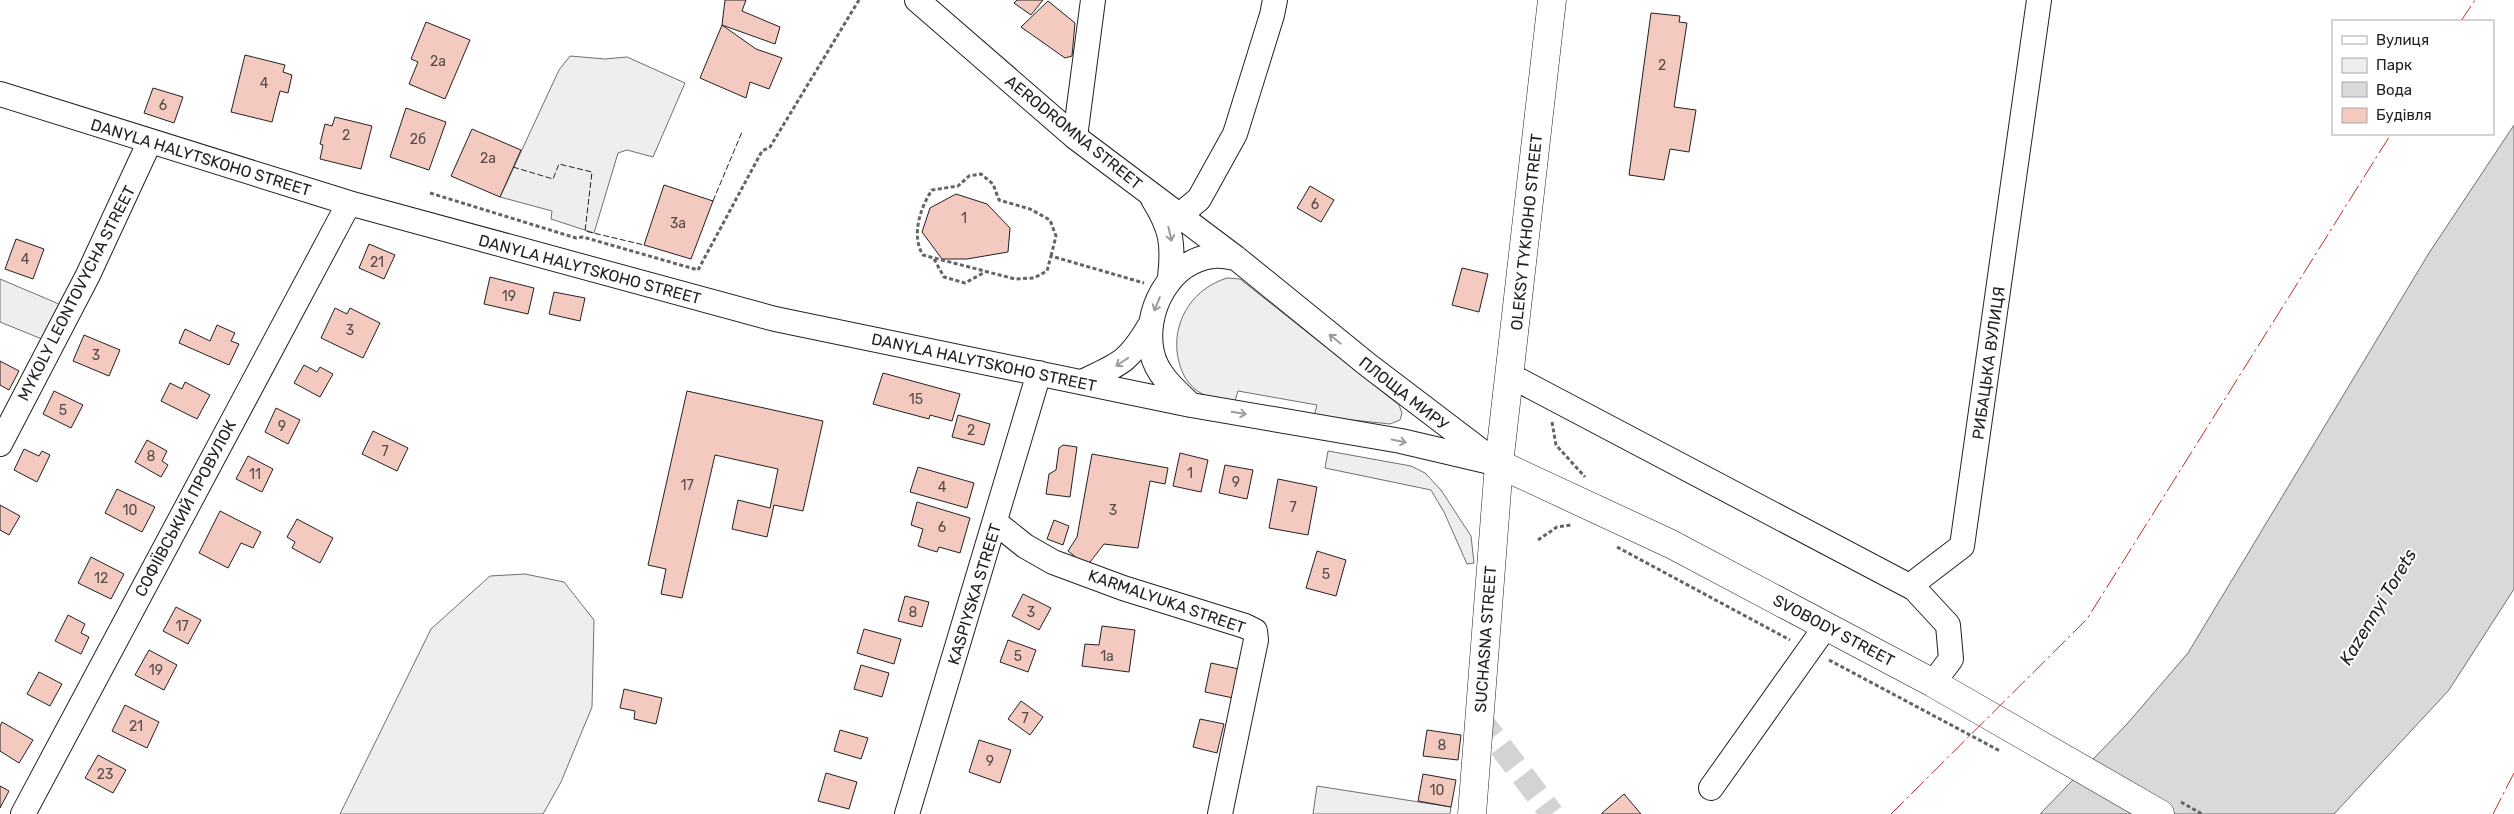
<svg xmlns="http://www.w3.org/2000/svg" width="2514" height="814" font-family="Rubik,sans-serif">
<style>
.green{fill:#eee;stroke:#6f6f6f}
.water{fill:#d9d9d9;stroke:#6f6f6f}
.building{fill:#f3c9c0;stroke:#222}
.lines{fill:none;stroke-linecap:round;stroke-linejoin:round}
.minor-tunnel{stroke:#d3d3d3;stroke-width:24;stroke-dasharray:24 12;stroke-linecap:butt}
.minor-casing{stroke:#222;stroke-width:26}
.major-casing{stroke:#222;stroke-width:29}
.path{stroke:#646464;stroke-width:3;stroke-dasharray:4 2.5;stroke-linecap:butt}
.minor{stroke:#fff;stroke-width:24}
.major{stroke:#fff;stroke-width:28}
.fence{stroke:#222;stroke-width:1;stroke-dasharray:6 2.5;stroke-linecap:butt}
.power{stroke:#c62828;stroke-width:1;stroke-dasharray:18 4 2.5 4;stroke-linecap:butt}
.oneway{stroke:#9c9c9c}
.labels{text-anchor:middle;stroke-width:4;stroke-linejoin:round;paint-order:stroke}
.number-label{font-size:14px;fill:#564c4a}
.street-label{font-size:16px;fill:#222;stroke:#fff}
.water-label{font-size:18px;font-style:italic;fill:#222;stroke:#fff}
</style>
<rect width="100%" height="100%" fill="#fff"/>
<!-- green -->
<path class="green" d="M570 56 605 59 627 57 685 83 653 157 627 150 618 153 594 233 551 219 552 211 500 197 559 70Z
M1227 278 1240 279 1399 405 1402 413 1400 420 1390 424 1314 416 1317 405 1238 391 1234 404C1218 401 1199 396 1189 383 1182 375 1178 361 1177 351 1174 317 1195 288 1227 278Z
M0 279 59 304 42 339 0 322Z
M1328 451 1411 466 1425 473 1441 490 1471 536 1474 563 1467 564 1444 512 1431 490 1325 468Z
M525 574 564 582 594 620 592 707 561 782 543 814H340L431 629 490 576Z
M1317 786 1451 807 1450 814H1313Z"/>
<!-- water -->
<path class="water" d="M2514 125V589L2449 690 2334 814H2040L2127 724 2188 653 2429 253Z"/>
<!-- building -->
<path class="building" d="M725 0H746L742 11 780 27 775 44 722 25Z
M1017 0H1043L1031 15 1014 3Z
M1048 1 1075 23 1072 56 1065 58 1021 27Z
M1651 13 1680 16 1679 22 1687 23 1674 107 1696 110 1689 152 1670 149 1664 180 1629 175Z
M426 22 470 40 445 99 409 84 418 62 411 59Z
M722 25 756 49 782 58 769 89 750 82 746 98 700 78Z
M245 55 285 65 283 72 292 75 288 93 280 91 272 122 231 112Z
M153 88 183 97 174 123 144 113Z
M406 108 446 122 429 170 390 157Z
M335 117 372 126 361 169 320 159 323 145 320 144 325 124 332 126Z
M472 129 521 150 500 197 451 176Z
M664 185 713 201 691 259 644 245Z
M1310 186 1334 200 1321 222 1297 208Z
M956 194 987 204 1010 228 1008 252 967 259H942L922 232 930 208Z
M16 239 44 249 33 279 5 269Z
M369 244 395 255 384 279 359 268Z
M1462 268 1488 274 1479 312 1452 305Z
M490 277 534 288 528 314 484 304Z
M554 292 585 298 580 321 549 314Z
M335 308 347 314 350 308 380 323 363 358 321 338Z
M217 325 235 333 231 341 239 344 229 365 179 343 185 329 210 341Z
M84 335 120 350 109 376 73 361Z
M0 361 19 371 9 390 0 385Z
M304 365 317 372 320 367 333 374 320 397 294 383Z
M883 373 960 394 952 421 930 415 929 419 873 404Z
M185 382 210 395 197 419 161 401 170 383 182 389Z
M54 391 83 405 71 428 43 414Z
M687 391 823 421 803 511 774 505 767 537 732 529 738 500 770 508 778 469 715 455 682 598 661 594 666 569 648 565Z
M276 408 300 420 288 444 265 432Z
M958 415 990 424 984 445 952 437Z
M373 431 408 448 397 471 362 454Z
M147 440 167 451 162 461 168 465 161 477 135 462Z
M1063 445 1077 447 1070 497 1046 494 1049 474 1056 470 1059 448Z
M24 449 39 456 42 451 50 455 37 482 14 470Z
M1180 453 1208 460 1201 492 1173 486Z
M1092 454 1168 468 1165 484 1150 481 1138 548 1104 544 1087 566 1068 551 1077 537Z
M248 456 273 469 262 492 236 479Z
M1225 465 1253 470 1247 499 1219 493Z
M918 467 974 483 967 508 910 492Z
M1278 479 1317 487 1308 535 1269 528Z
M117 489 155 507 142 532 105 513Z
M917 502 970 518 960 553 939 547 937 552 918 546 923 529 911 525Z
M0 505 20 516 9 535 0 530Z
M220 511 261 532 253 548 241 543 228 568 199 553Z
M297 519 333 538 320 563 292 548 295 542 287 537Z
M1054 520 1069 526 1063 545 1047 539Z
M1317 551 1346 560 1336 596 1306 588Z
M91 557 124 574 111 599 78 583Z
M1023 594 1051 608 1039 630 1012 616Z
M905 596 929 602 922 627 898 621Z
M176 607 201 620 188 644 163 631Z
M68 615 85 624 81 633 89 637 81 654 55 641Z
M1102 626 1135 630 1129 672 1082 666 1085 644 1099 645Z
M864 629 901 639 894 664 857 653Z
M1008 640 1036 650 1028 672 1000 662Z
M149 650 177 665 164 690 135 675Z
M1211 663 1239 669 1233 698 1205 692Z
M861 665 889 673 882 697 854 689Z
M39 672 62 684 50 706 27 694Z
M624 689 662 698 656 724 634 719 635 711 620 708Z
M1021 701 1043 717 1030 735 1008 719Z
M125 705 159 722 147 748 112 731Z
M1200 719 1224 724 1217 753 1193 747Z
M2 722 33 740 19 763 0 751V726Z
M840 730 868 738 861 759 834 751Z
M1427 730 1461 735 1458 760 1423 756Z
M979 740 1011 750 1000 783 969 772Z
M98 755 126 770 113 793 85 778Z
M826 773 857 782 849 809 818 801Z
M1423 774 1456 780 1451 807 1418 801Z
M0 786 9 791 0 808Z
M1624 794 1641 814H1602V813Z"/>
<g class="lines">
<!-- minor-tunnel -->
<path class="minor-tunnel" d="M1479 718 1552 814"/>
<defs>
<path id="minor" d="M917 0 1075 137 1236 258 1368 365 1489 457
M0 94 349 203 775 319 1191 405 1401 441 1499 464
M1075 137 1093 0
M1153 199C1171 228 1174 243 1170 277
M1180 215 1199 199 1235 134 1272 15 1275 0
M1509 375 1915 589
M1082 382C1119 364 1127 364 1149 327
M1191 405C1175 390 1157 375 1152 353 1143 312 1169 261 1213 256 1220 255 1229 257 1236 258
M0 444 88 275 150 141
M995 522 1025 546 1053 562 1123 588 1245 626 1255 631 1256 640 1220 814
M1933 683 1951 659 1948 625 1911 585 1962 546 2039 0
M1711 788 1826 626
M23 814 349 203
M907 814 1039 373"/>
<path id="major" d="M1499 464 1671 544 1933 683 2160 814
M1472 814 1499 464 1552 0"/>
</defs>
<!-- minor casing -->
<use href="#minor" class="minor-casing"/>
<!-- major casing -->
<use href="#major" class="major-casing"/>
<!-- path -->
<path class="path" d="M430 193 576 238 583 237 698 270 762 151 770 147 859 0
M1051 256 1056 236 1050 220 1030 209 999 200 993 184 981 174 969 176 958 186 932 190C920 208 911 236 923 255L1015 279 1034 278 1047 271 1051 256 1144 283
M934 259 944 277 965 283 985 272
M1552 422 1556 445 1585 477
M1538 540 1557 527 1571 525
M1617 547 1790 640
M1829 660 2000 751
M2181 802 2202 814"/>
<!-- minor -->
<use href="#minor" class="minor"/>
<!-- major -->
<use href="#major" class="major"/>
<!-- fence -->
<path class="fence" d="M513 167 553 179 559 164 592 172 585 231 644 245
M713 201 742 132"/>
<!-- power -->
<path class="power" d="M2461 21 2475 0
M1891 814 2087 619 2391 134
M2493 814 2514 773"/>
</g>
<!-- one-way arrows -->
<defs><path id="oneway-shaft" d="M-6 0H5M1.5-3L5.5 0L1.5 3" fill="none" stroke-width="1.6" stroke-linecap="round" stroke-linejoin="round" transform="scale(1.25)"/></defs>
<g class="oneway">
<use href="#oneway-shaft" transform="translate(1170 234) rotate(77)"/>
<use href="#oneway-shaft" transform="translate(1157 304) rotate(112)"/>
<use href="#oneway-shaft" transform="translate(1335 339) rotate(-141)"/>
<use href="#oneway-shaft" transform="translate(1122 362) rotate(146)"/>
<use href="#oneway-shaft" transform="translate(1239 413) rotate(10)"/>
<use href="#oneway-shaft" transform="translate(1399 441) rotate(11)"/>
</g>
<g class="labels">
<!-- number labels -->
<g class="number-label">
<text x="438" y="66">2а</text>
<text x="1662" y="70">2</text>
<text x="264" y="88">4</text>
<text x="163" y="110">6</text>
<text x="346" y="140">2</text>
<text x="418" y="144">2б</text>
<text x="488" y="163">2а</text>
<text x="1315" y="209">6</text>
<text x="964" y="223">1</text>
<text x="678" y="228">3а</text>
<text x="25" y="264">4</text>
<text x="377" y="267">21</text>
<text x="509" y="301">19</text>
<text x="350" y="335">3</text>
<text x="96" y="360">3</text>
<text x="916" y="404">15</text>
<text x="63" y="415">5</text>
<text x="282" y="431">9</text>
<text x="971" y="435">2</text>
<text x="385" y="456">7</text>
<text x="151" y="461">8</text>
<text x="1190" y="478">1</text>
<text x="255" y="479">11</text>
<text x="1236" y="487">9</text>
<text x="687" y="490">17</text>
<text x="942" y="492">4</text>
<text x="1293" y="512">7</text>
<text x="130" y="515">10</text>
<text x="1113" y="515">3</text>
<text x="942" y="532">6</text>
<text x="1326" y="579">5</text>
<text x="101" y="583">12</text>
<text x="913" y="617">8</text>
<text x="1031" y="617">3</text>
<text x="182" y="631">17</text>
<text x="1018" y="661">5</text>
<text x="1107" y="661">1а</text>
<text x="156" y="675">19</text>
<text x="1025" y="723">7</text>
<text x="136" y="731">21</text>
<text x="1442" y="750">8</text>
<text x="990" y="766">9</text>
<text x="105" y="779">23</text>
<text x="1437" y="795">10</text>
</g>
<!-- street labels -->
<g class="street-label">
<text transform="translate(1074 132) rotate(39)" y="6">AERODROMNA STREET</text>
<text transform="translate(201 157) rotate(17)" y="6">DANYLA HALYTSKOHO STREET</text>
<text transform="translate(1526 232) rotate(-84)" y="6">OLEKSY TYKHOHO STREET</text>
<text transform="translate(590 269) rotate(15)" y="6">DANYLA HALYTSKOHO STREET</text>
<text transform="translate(76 293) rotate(-63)" y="6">MYKOLY LEONTOVYCHA STREET</text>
<text transform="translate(984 362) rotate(12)" y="6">DANYLA HALYTSKOHO STREET</text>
<text transform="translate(1988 363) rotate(-82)" y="6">РИБАЦЬКА ВУЛИЦЯ</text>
<text transform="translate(1404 393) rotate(38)" y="6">ПЛОЩА МИРУ</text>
<text transform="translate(185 508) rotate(-62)" y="6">СОФІЇВСЬКИЙ ПРОВУЛОК</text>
<text transform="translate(974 594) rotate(-73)" y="6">KASPIYSKA STREET</text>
<text transform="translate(1167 601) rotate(19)" y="6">KARMALYUKA STREET</text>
<text transform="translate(1834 630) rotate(28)" y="6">SVOBODY STREET</text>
<text transform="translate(1485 639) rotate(-86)" y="6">SUCHASNA STREET</text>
</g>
<!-- water labels -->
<g class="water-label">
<text transform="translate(2378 607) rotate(-59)" y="6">Kazennyi Torets</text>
</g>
</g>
<!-- legend -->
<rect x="2332" y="20" width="162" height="115" fill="#ffffff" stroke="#a7a7a7"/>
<rect x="2342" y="36" width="25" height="8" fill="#ffffff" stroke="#a7a7a7"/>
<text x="2376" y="45" font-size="15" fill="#222222">Вулиця</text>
<rect x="2342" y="58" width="25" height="15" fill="#eeeeee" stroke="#a7a7a7"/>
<text x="2376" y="70" font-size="15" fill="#222222">Парк</text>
<rect x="2342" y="82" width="25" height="15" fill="#d9d9d9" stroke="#a7a7a7"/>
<text x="2376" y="95" font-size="15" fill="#222222">Вода</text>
<rect x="2342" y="108" width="25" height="15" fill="#f3c9c0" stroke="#a7a7a7"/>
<text x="2376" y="120" font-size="15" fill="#222222">Будівля</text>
</svg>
